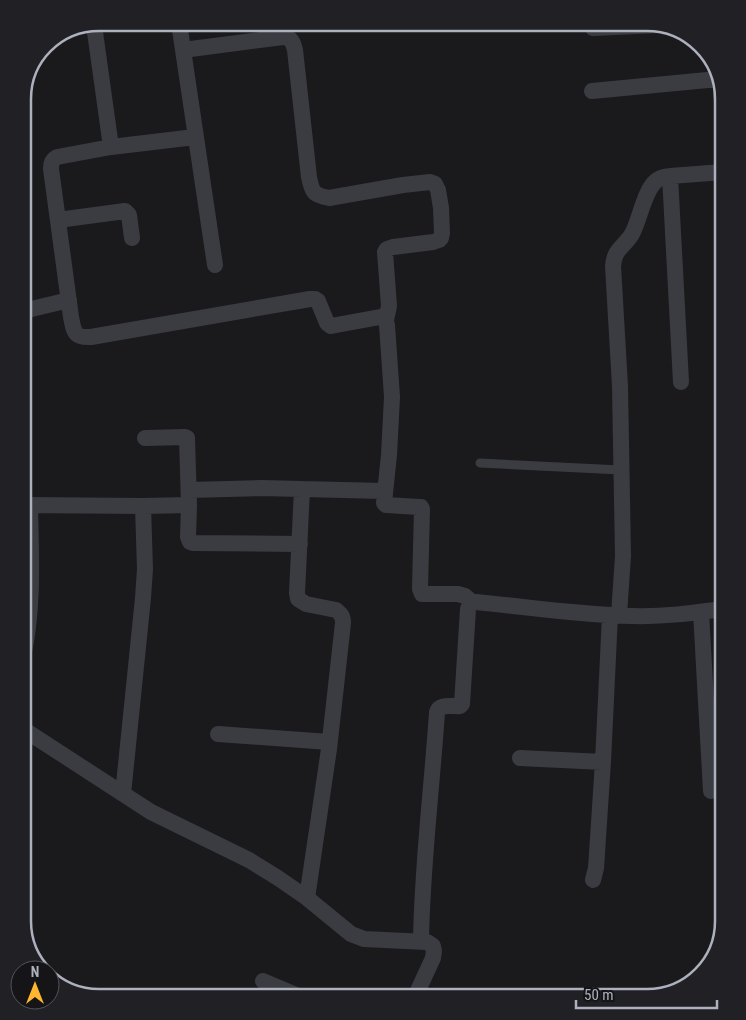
<svg xmlns="http://www.w3.org/2000/svg" width="746" height="1020" font-family="'Roboto Condensed',sans-serif">
<style>
.lines{fill:none;stroke-linecap:round;stroke-linejoin:round}
.lane{stroke:#3b3c42;stroke-width:9}
.street{stroke:#3b3c42;stroke-width:16}
.rim{fill:none;stroke:#acb1bd;stroke-width:2.5}
</style>
<rect width="100%" height="100%" fill="#1a1a1d"/>
<g class="lines">
<!-- lane -->
<path class="lane" d="M480 463 621 470"/>
<!-- street -->
<path class="street" d="M179 23 215 265
M94 25 111 147
M593 28 659 25
M183 50 283 37C291 37 293 42 295 50L309 177C312 192 313 195 329 198L403 185 430 182 435 184 438 190 441 208 442 233 441 238 439 240 433 242 393 247 387 249 385 252 389 306 386 320
M721 90 723 117
M592 91 718 79
M195 137 111 147 57 157C52 160 51 163 51 169L71 317C74 332 74 338 91 337L310 299H315L318 301 327 323 331 326 380 317C385 318 386 320 387 325L392 397 389 455 384 503 386 505 419 507H421L422 509 420 589 422 594H458L465 596 472 602
M670 176 681 382
M58 220 125 211 129 215 132 238
M23 311 69 300
M145 438 185 437 187 438 189 505 188 537 190 542 193 543 300 544
M302 489 297 593 298 599 306 604 336 610C341 614 343 616 343 623L329 749 307 898
M189 490 261 488 384 491
M23 505 143 506 189 505
M701 612 711 791
M619 615 623 556 620 386 613 266C614 249 624 247 632 234 640 219 644 191 656 181 660 177 665 177 670 176L723 172
M23 657C34 607 31 556 30 505
M23 729 151 812 249 860 278 878 307 898 351 934 364 939 427 942 433 946 434 951 433 958 415 997
M218 734 329 742
M520 758 603 762
M123 794 143 598 145 569 143 506
M593 880 596 868 603 762 610 615
M421 941C422 865 432 788 437 712 440 703 452 707 460 706L462 704 468 609 470 604 476 602C528 607 580 615 632 616 663 617 693 613 723 609
M263 981 301 997"/>
</g>
<!-- crop -->
<path d="M0 0H746V1020H0ZM99 31H647A68 68 0 0 1 715 99V921A68 68 0 0 1 647 989H99A68 68 0 0 1 31 921V99A68 68 0 0 1 99 31Z" fill="#212125" fill-rule="evenodd"/>
<path class="rim" d="M99 31H647A68 68 0 0 1 715 99V921A68 68 0 0 1 647 989H99A68 68 0 0 1 31 921V99A68 68 0 0 1 99 31Z"/>
<!-- north arrow -->
<g transform="translate(35 985)"><circle r="24" fill="#151518" stroke="#51535a"/>
<path d="M0-4L9 19L0 12L-9 19Z" fill="#ffb630"/>
<text y="-8" font-size="14" font-weight="bold" text-anchor="middle" fill="#acb1bd">N</text>
</g>
<!-- scale -->
<path d="M576 1000v8h141v-8" fill="none" stroke="#acb1bd" stroke-width="2.5"/>
<text x="584" y="1000" font-size="15" fill="#acb1bd" stroke="#151518" stroke-width="4" paint-order="stroke">50 m</text>
</svg>
